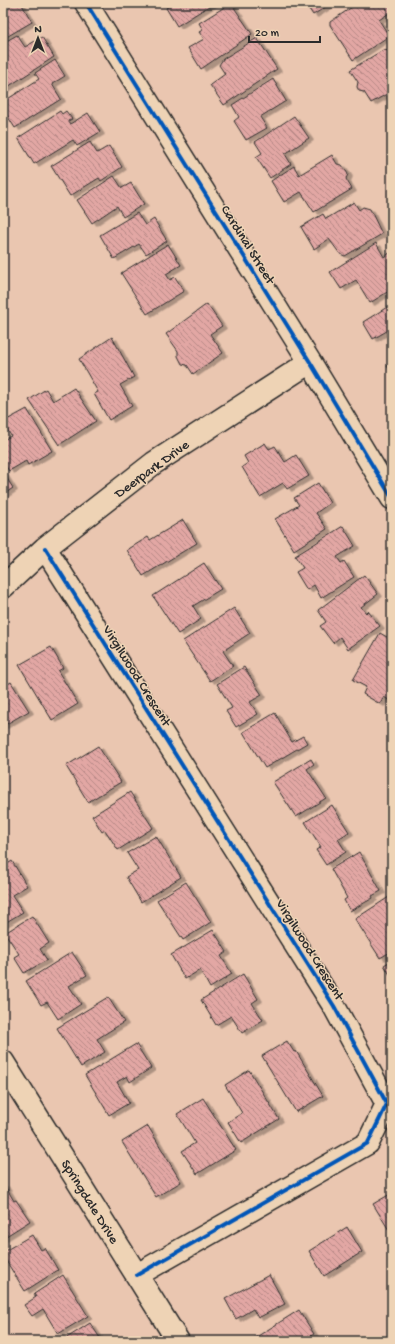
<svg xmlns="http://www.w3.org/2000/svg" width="395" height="1344" font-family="'Gochi Hand',sans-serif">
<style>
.building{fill:url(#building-back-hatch);stroke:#2b2b2b;filter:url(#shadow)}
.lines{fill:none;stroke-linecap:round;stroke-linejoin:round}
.minor-casing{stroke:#2b2b2b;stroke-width:25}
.minor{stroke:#eed3b5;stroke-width:22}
.cycleway-casing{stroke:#eed3b5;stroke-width:6}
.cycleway{stroke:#0057b8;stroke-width:4}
.labels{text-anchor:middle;stroke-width:3;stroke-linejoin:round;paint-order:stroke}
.street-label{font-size:14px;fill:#2b2b2b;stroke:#eed3b5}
</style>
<defs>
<pattern id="building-back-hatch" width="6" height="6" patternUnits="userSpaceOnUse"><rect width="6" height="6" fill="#e2a7a4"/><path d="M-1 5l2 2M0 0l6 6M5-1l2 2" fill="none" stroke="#b78886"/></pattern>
<filter id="shadow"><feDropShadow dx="4.5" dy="2.5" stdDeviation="0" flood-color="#0004"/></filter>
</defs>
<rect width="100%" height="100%" fill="#eac6b0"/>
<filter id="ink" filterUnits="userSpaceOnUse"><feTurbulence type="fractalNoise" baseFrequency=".025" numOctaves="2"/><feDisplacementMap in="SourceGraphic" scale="8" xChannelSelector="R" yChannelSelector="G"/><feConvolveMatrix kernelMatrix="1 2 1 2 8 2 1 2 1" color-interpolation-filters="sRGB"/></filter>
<g filter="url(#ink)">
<!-- building -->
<path class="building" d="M14 3H21L32 22 3 39V9Z
M174 3H214L177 26 166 8Z
M231 3 252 34 201 69 188 48 204 39 199 32 203 30 199 23Z
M305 3H332L313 15Z
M358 3H387L392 11 379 20 389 36 353 60 330 25V22Z
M17 35 25 47 42 37 54 57 3 90V43Z
M257 38 277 69 224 105 210 85 225 74 219 65 223 59Z
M383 50 390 51 392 54V91L371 103 364 92 359 91 357 87 358 82 350 70Z
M55 60 65 76 52 84 61 99 15 128 3 109V102L39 79 35 73Z
M273 79 286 101 260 117 267 128 246 140 234 121 239 117 232 105Z
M60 111 62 114 66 111 72 119 68 121 70 124 88 113 100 132 77 146 73 140 34 164 18 138Z
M294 116 309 138 285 154 291 164 270 178 256 157 262 153 255 142Z
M90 142 97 153 109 146 122 167 101 181 99 178 70 196 51 166Z
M332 155 337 164 342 165 348 174 346 179 352 189 314 212 301 192 284 202 271 181 294 166 299 175Z
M114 176 122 188 131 183 144 204 123 217 117 206 92 223 77 200Z
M354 202 359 210 363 207 370 209 382 234 345 256 340 254 329 239 314 249 301 227 323 214 326 219Z
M137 213 145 225 154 219 167 241 146 254 139 244 114 259 100 235Z
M376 243 384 257 391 252 392 254V289L370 303 356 280 341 289 330 272Z
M168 244 181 265 166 274 170 280 175 277 184 291 147 314 121 273Z
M207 304 222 326 210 334 223 353 193 374 187 365 182 364 178 356V351L166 334Z
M392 304V328L373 339 363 322Z
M112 337 134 377 120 385 132 406 109 420 94 394 98 392 79 359Z
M392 362V374L387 366Z
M74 388 96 421 59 445 29 400 46 389 53 401Z
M27 409 52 451 28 465 26 461 9 471 3 462V440L11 436 3 422Z
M265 443 269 449 275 446 285 462 296 455 309 476 287 489 283 483 260 497 242 467 248 463 244 456Z
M3 472 13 488 3 495Z
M318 483 330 503 316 513 327 529 294 550 275 519 299 505 294 498Z
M183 520 197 543 143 576 127 550 148 537 150 540Z
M343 526 355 546 337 557 341 563 344 561 354 577 321 598 314 585 307 590 296 572 303 568 295 556Z
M204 563 221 589 193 606 201 619 178 634 153 596Z
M364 575 378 594 361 607 366 613 368 611 380 626 348 649 340 637 333 643 320 626 326 622 318 610Z
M234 608 250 633 223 651 233 666 210 681 183 641Z
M380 633 392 640V659L391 661 392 662V702L384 697 380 704 363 694 366 687 353 680Z
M51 647 63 668 58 671 78 704 52 720 19 665Z
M244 667 262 695 250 702 258 714 236 727 226 711 232 708 217 684Z
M11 682 29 711 3 726V687Z
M275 713 292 742 303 736 307 743 265 768 243 732Z
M98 746 121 782 88 802 66 766Z
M311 759 314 764 307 769 326 798 296 817 273 782Z
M130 792 153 828 118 850 105 830 102 832 92 816Z
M332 805 349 832 338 839 346 852 326 865 316 850 321 847 305 822Z
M156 836 181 877 141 902 126 877 138 870 127 853Z
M359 852 381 891 372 896 373 898 350 911 344 900 347 898 331 869Z
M12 861 27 886 12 895 23 912 3 924V867Z
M186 882 211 922 183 940 157 900Z
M392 895V951L380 958 355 919Z
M32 916 49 943 40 949 47 960 24 973 14 957 19 954 5 933Z
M213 930 227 952 221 956 232 974 210 988 200 970 185 979 171 955Z
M72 952 87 975 69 986 81 1004 58 1019 47 1002 41 1005 26 981Z
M392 960V978L384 965Z
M243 974 258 999 252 1003 263 1020 242 1033 231 1016 216 1025 201 1000Z
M108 997 124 1022 97 1039 105 1052 81 1067 57 1028Z
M287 1041 294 1052 296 1051 323 1096 296 1112 262 1056Z
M136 1044 151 1068 130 1082 127 1076 117 1082 129 1103 109 1115 85 1075Z
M249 1070 279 1119 241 1143 228 1122 242 1113 225 1085Z
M203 1098 236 1150 197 1174 182 1151 195 1143 177 1114Z
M148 1126 181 1182 156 1197 122 1142Z
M4 1184 14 1201 16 1200 30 1221 3 1238Z
M392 1193V1235L373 1204Z
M347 1227 362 1252 324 1276 309 1251Z
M32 1235 41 1250 45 1248 58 1270 25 1291 3 1256V1252Z
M63 1275 88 1316 58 1334 43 1309 32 1316 24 1305 36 1297 34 1294Z
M269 1275 285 1304 258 1318 253 1309 236 1319 225 1299Z
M299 1310 314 1334 303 1341H250Z
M90 1323 102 1341H62Z"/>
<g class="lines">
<defs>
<path id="minor" d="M86 3 310 362 392 498
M45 548 334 1006 387 1104 368 1143 137 1275
M3 587 45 548 154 463 310 362
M3 1062 178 1341"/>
</defs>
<!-- minor casing -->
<use href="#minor" class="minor-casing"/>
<!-- minor -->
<use href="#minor" class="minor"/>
<defs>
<path id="cycleway" d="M86 3 310 362 392 498
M45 548 334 1006 387 1104 368 1143 137 1275"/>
</defs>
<!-- cycleway casing -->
<use href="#cycleway" class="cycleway-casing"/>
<!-- cycleway -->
<use href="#cycleway" class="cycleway"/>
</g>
</g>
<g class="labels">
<!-- street labels -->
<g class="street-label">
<text transform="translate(249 244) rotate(58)" y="5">Cardinal Street</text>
<text transform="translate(151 468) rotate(-36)" y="5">Deerpark Drive</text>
<text transform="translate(138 675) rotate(58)" y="5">Virgilwood Crescent</text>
<text transform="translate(311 949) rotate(58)" y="5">Virgilwood Crescent</text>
<text transform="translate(91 1201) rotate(58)" y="5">Springdale Drive</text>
</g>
</g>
<!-- margin -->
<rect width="395" height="1344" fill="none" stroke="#eed3b5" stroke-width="16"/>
<rect x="8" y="8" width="379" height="1328" fill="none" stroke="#2b2b2b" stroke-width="1.5" filter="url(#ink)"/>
<!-- north arrow -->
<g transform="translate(38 38)" stroke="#eed3b5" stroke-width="3" paint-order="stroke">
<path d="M0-3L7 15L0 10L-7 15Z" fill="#2b2b2b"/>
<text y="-6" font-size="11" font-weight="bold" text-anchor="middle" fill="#2b2b2b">N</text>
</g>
<!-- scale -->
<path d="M249 36v6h71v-6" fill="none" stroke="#2b2b2b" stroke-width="2"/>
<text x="255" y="36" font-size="12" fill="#2b2b2b" stroke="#eed3b5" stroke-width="3" paint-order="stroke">20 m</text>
</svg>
